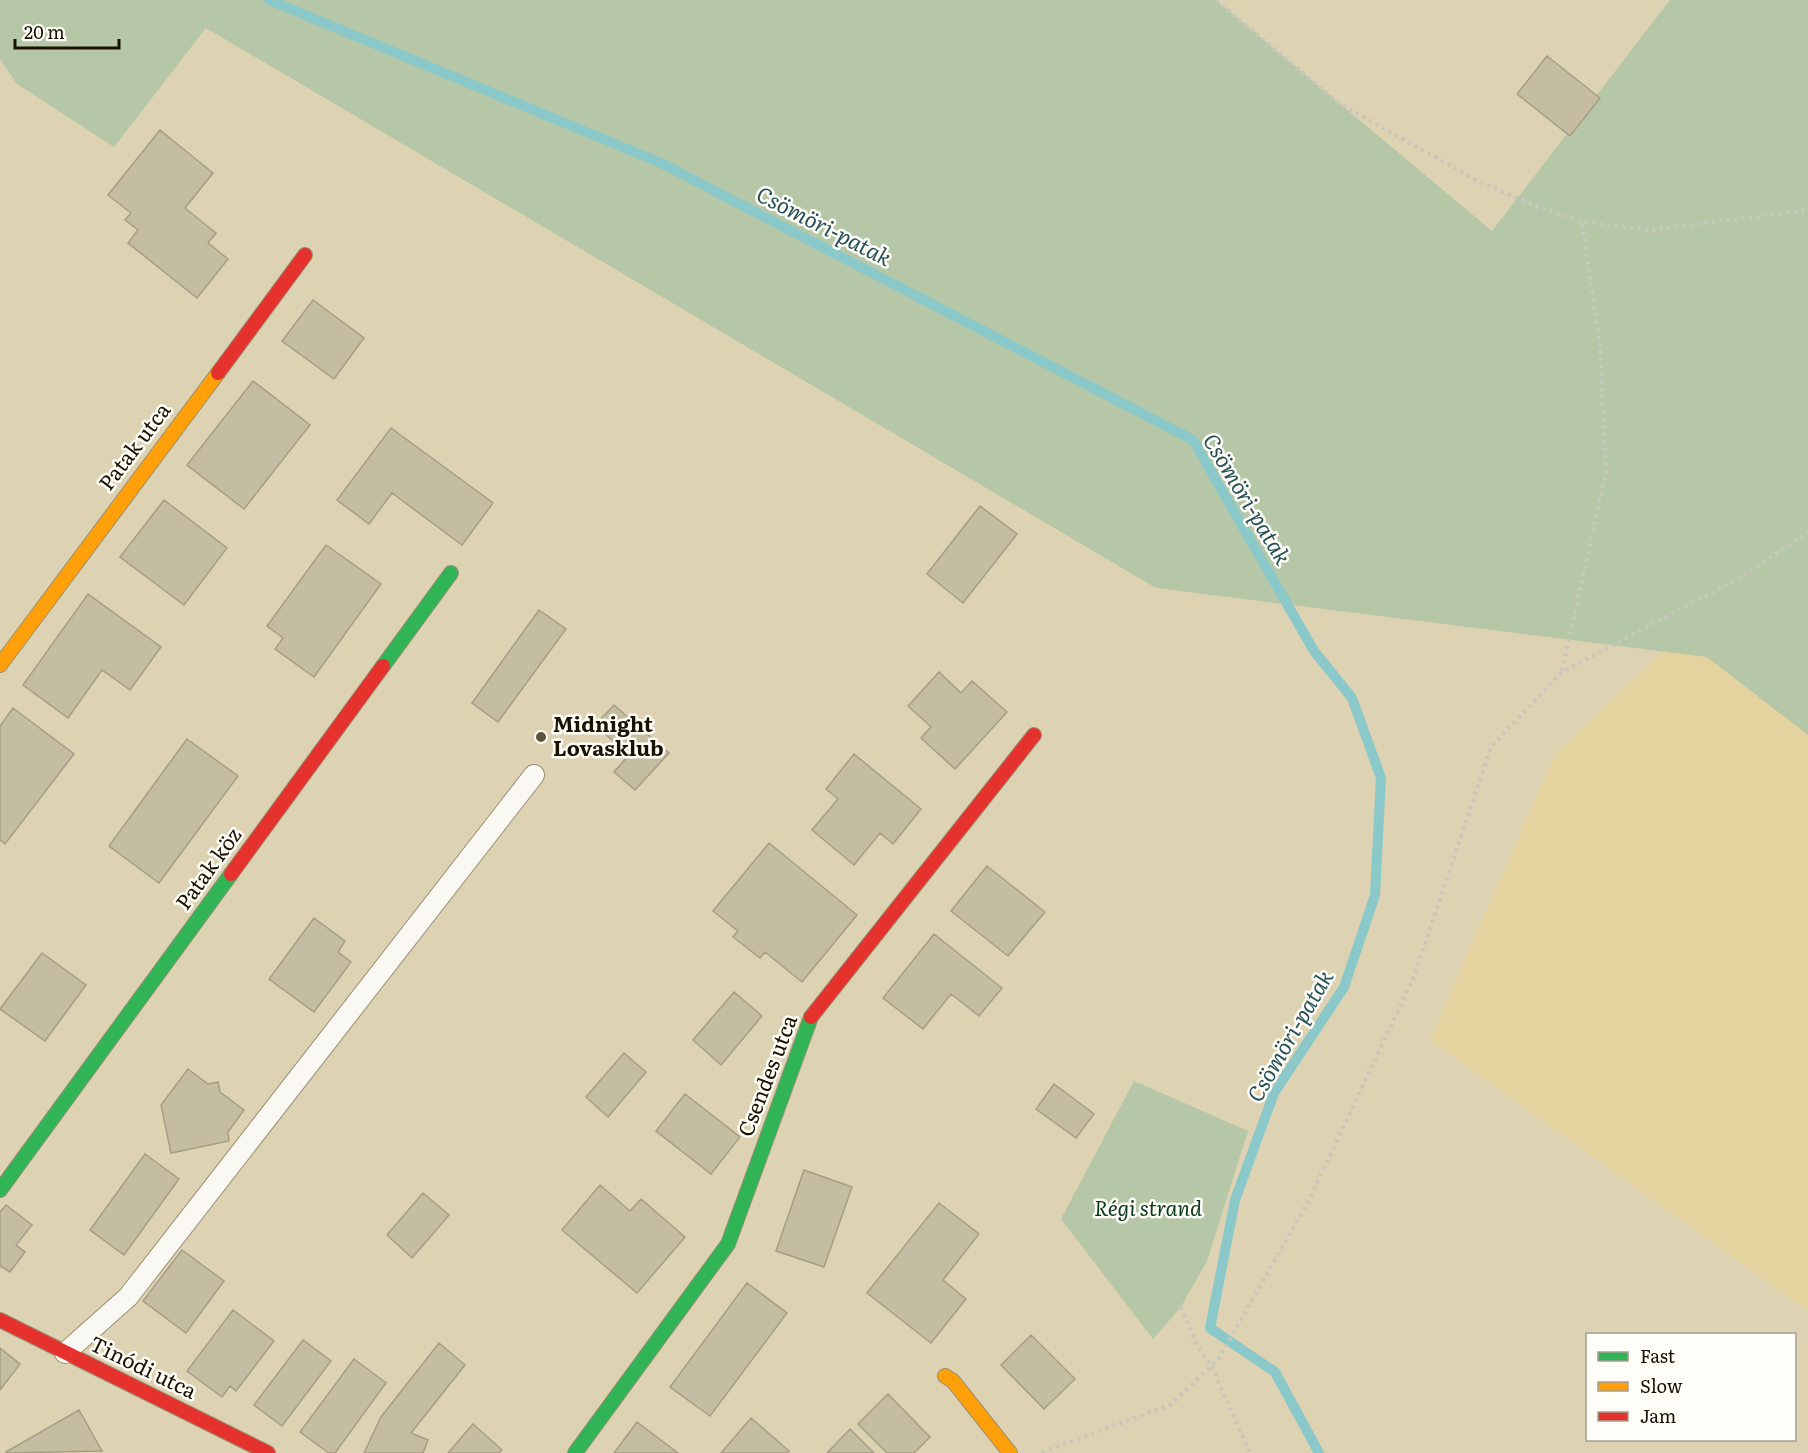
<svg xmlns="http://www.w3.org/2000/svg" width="1808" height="1453" font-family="Literata,serif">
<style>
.built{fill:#e4d39e}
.green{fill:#b5c7a7}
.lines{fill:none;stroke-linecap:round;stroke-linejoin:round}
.stream{stroke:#8bc8ca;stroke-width:10}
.building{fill:#c5bda2;stroke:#a69e84;stroke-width:1.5}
.lane-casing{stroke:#989076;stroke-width:22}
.fast-casing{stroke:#989076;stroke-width:16}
.slow-casing{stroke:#989076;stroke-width:16}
.jam-casing{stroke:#989076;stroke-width:16}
.path{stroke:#c9c6bd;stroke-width:4;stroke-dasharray:3 4.5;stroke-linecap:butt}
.lane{stroke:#faf8f3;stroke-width:20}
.fast{stroke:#30b455;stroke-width:14}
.slow{stroke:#ff9f0a;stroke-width:14}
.jam{stroke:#e5322d;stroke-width:14}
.poi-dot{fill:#5e553e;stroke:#fffdf7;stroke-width:2}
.labels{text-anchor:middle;stroke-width:5;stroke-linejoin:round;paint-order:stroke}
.street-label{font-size:21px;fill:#191200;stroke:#fffdf7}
.poi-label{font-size:21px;font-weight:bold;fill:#191200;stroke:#fffdf7;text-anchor:start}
.park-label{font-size:21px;font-style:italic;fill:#08391c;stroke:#fffdf7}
.water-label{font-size:22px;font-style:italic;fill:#265058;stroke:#fffdf7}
</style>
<rect width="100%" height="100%" fill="#ddd2b1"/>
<!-- built -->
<path class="built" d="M1663 651 1707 657 1808 735V1311L1430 1040 1555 754Z"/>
<!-- green -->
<path class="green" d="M0 0H1216L1492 231 1670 0H1808V735L1707 657 1156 588 206 28 114 147 17 84 0 59Z
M1134 1081 1248 1131 1207 1261 1181 1307 1153 1339 1061 1219Z"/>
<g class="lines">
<!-- stream -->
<path class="stream" d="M269 0 661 163 1193 440 1314 651 1352 698 1381 778 1375 895 1344 987 1274 1093 1235 1200 1210 1328 1275 1372 1319 1453"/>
</g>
<!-- building -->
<path class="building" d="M1547 56 1600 98 1570 136 1517 94Z
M160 130 213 173 185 208 216 233 208 243 228 259 197 298 128 243 138 230 125 220 131 213 108 195Z
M313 300 364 338 334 379 282 341Z
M253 381 310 425 244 509 187 465Z
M391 428 493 503 462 545 392 493 369 524 337 500Z
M164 500 227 548 184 605 120 557Z
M980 506 1017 534 963 603 927 574Z
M326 545 381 584 314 677 275 649 283 638 267 626Z
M88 594 161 647 130 690 102 670 68 718 23 685Z
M539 610 566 629 498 722 472 703Z
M939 672 961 693 972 681 1007 712 955 769 921 738 931 727 908 706Z
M614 705 669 753 635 790 614 772 629 755 595 725Z
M13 708 74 754 5 844 0 840V726Z
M187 739 238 776 159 883 109 846Z
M854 754 921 809 893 844 880 833 854 865 812 830 838 799 826 789Z
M769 843 857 915 802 982 765 952 760 958 733 937 738 931 713 911Z
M987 866 1045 912 1008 956 951 911Z
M314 918 345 941 338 952 351 962 314 1012 269 979Z
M934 934 1002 988 979 1016 951 994 923 1029 883 998Z
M42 953 86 985 45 1041 0 1009Z
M734 992 762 1016 721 1065 693 1040Z
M624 1053 646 1072 608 1117 586 1097Z
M188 1069 208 1084 218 1082 220 1092 244 1110 228 1132 229 1141 171 1153 161 1105Z
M1054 1084 1094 1114 1076 1138 1036 1109Z
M685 1094 740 1137 711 1174 656 1131Z
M145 1154 179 1179 124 1255 90 1230Z
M804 1170 852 1187 824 1267 776 1251Z
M600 1185 630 1211 641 1199 685 1237 637 1293 562 1230Z
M423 1193 449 1215 412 1258 387 1235Z
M939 1203 979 1234 943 1280 966 1299 931 1343 867 1293Z
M6 1205 32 1225 16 1245 25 1252 10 1272 0 1266V1212Z
M182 1250 224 1281 186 1333 143 1301Z
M747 1283 787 1313 710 1416 670 1387Z
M233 1310 274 1341 236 1391 230 1386 222 1397 187 1371Z
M1031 1335 1075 1379 1044 1409 1001 1365Z
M303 1340 331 1361 282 1426 254 1405Z
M439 1343 465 1365 411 1433 428 1440 423 1453H364L381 1417Z
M0 1348 20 1364 0 1390Z
M354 1359 386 1383 335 1453H329L300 1432Z
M888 1394 930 1437 914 1453H887L858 1424Z
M79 1410 102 1451 7 1453 6 1452Z
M751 1418 789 1451 787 1453H721Z
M637 1422 678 1453H614Z
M473 1424 502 1450 499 1453H448Z
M850 1429 874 1453H827Z"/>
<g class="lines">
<defs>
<path id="lane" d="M65 1353 128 1297 534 775"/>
<path id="fast" d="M383 666 451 573
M0 1190 231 874
M575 1453 728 1244 811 1017"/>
<path id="slow" d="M0 665 218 373
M945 1376 953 1381 1010 1453"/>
<path id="jam" d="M218 373 305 255
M231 874 383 666
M811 1017 1034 735
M0 1320 268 1453"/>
</defs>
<!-- lane casing -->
<use href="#lane" class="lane-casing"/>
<!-- fast casing -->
<use href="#fast" class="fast-casing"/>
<!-- slow casing -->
<use href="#slow" class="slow-casing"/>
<!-- jam casing -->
<use href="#jam" class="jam-casing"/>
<!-- path -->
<path class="path" d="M1216 0 1340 104 1482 183 1536 206 1582 222 1651 230 1808 210
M1562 671 1606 472 1600 345 1582 222
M1181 1307 1198 1347 1212 1367 1250 1453
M1042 1452 1170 1405 1218 1360 1310 1198 1413 979 1491 747 1562 672 1741 577 1808 532"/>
<!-- lane -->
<use href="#lane" class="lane"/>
<!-- fast -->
<use href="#fast" class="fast"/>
<!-- slow -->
<use href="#slow" class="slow"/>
<!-- jam -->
<use href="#jam" class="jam"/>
</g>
<!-- markers -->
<circle class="poi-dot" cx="541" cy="737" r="6"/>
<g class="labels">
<!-- street labels -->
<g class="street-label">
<text transform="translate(135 447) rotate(-53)" y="7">Patak utca</text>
<text transform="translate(209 869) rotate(-54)" y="7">Patak köz</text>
<text transform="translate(768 1076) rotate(-69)" y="7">Csendes utca</text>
<text transform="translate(143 1368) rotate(26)" y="7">Tinódi utca</text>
</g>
<!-- poi labels -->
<g class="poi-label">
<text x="553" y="732">Midnight<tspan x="553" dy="24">Lovasklub</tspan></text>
</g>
<!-- park labels -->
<g class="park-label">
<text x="1148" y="1216">Régi strand</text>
</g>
<!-- water labels -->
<g class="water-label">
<text transform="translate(824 226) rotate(27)" y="8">Csömöri-patak</text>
<text transform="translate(1247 499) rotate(59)" y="8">Csömöri-patak</text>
<text transform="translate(1290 1036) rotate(-60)" y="8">Csömöri-patak</text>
</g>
</g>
<!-- legend -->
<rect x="1586" y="1333" width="210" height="108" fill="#fffdf7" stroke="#a39f94" stroke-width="1.5"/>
<rect x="1598" y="1352" width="30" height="9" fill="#30b455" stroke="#a39f94" stroke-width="1.5"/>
<text x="1640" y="1363" font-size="18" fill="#191200">Fast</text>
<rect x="1598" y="1382" width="30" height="9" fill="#ff9f0a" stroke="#a39f94" stroke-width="1.5"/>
<text x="1640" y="1393" font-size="18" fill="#191200">Slow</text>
<rect x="1598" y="1412" width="30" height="9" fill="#e5322d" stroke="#a39f94" stroke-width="1.5"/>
<text x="1640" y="1423" font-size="18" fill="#191200">Jam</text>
<!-- scale -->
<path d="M15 39v9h104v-9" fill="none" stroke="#191200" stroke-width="3"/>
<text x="24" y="39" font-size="18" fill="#191200" stroke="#fffdf7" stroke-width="4.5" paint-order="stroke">20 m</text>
</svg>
